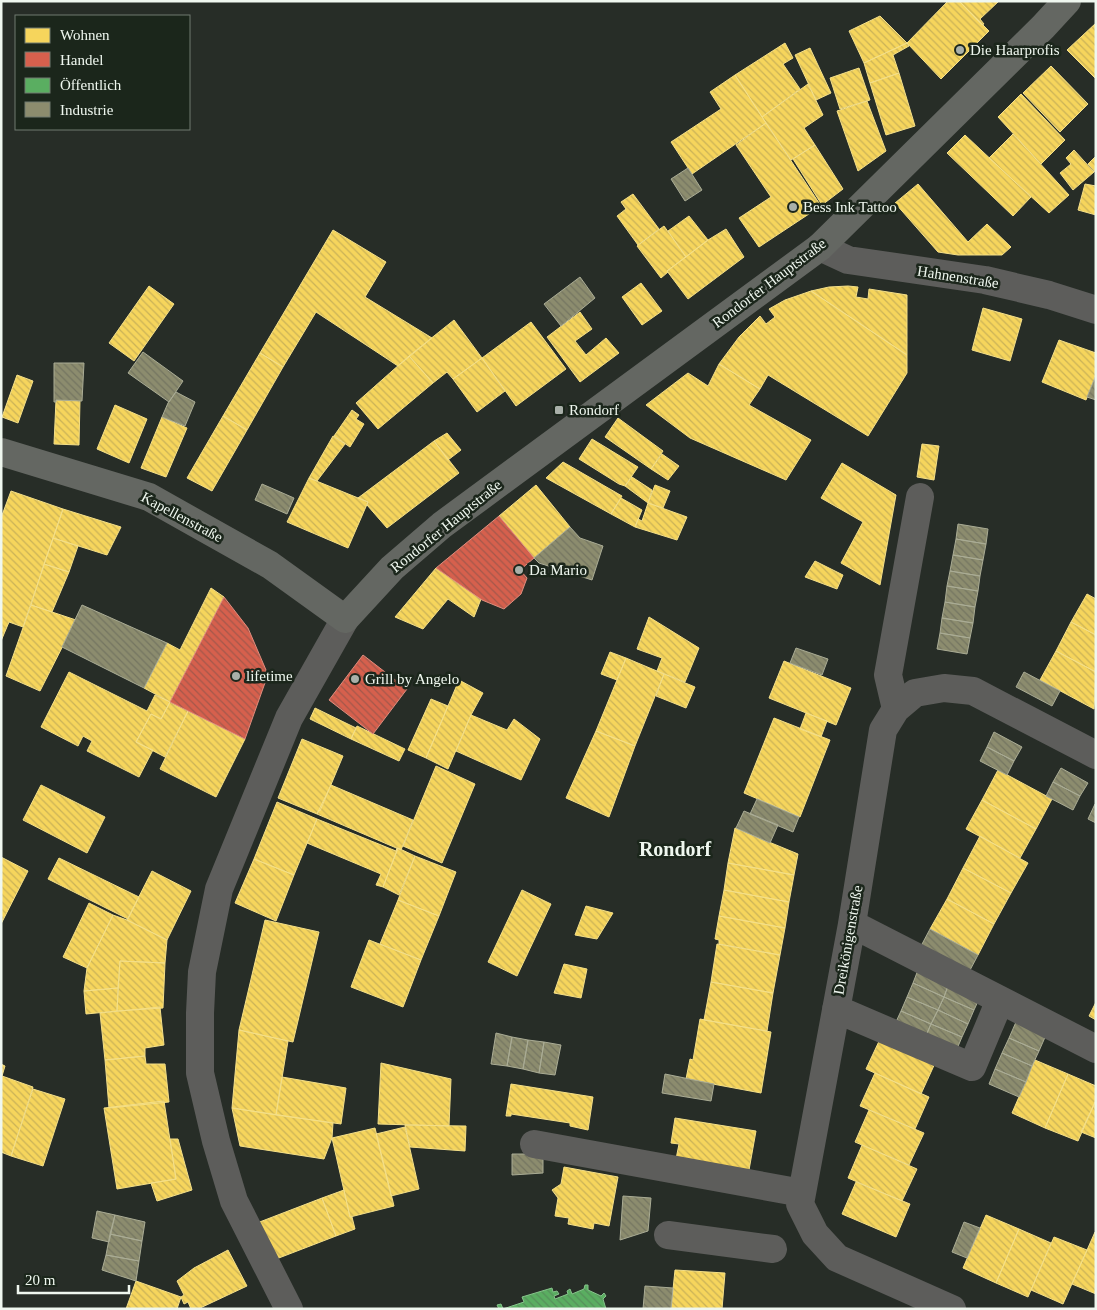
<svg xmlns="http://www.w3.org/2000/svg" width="1097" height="1310" font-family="Georgia,serif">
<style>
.homes{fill:url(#homes-back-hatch);stroke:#f4df88}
.shops{fill:url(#shops-back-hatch);stroke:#de8d7e}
.public{fill:url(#public-back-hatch);stroke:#87c48c}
.industry{fill:url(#industry-back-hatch);stroke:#aaac95}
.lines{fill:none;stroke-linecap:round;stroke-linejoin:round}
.minor{stroke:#5d5d5b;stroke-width:28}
.major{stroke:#646762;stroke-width:28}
.poi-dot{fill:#a9b0a9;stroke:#1b261b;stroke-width:2}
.labels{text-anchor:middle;stroke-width:5;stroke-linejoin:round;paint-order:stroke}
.poi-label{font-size:15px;fill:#eff7ef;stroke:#1b261b;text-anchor:start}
.street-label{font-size:15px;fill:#eff7ef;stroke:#1b261b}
.district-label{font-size:20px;font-weight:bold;fill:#eff7ef;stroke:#1b261b}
</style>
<defs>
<pattern id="homes-back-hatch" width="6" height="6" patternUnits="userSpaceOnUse" patternTransform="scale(1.25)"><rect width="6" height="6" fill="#f6d55c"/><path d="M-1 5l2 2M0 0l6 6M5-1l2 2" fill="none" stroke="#cab257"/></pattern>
<pattern id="shops-back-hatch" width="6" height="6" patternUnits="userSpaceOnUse" patternTransform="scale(1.25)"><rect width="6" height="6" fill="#d6604d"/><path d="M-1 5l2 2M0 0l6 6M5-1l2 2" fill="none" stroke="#a4584b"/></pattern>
<pattern id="public-back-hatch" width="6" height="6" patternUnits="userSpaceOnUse" patternTransform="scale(1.25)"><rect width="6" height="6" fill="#5aae61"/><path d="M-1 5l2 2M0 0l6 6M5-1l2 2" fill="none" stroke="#55905a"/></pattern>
<pattern id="industry-back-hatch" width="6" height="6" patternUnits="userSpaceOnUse" patternTransform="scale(1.25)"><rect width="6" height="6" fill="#8c8c6e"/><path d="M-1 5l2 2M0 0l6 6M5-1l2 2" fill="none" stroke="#747561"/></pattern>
</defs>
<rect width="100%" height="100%" fill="#272d27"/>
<!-- homes -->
<path class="homes" d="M948 1H959L989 31 941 79 907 43Z
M959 1H999L980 19 984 24 982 25Z
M880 16 907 43 864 63 849 31Z
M1096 23V79L1067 50Z
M785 43 793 58 783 64 800 89 762 117 735 75Z
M907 43 909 46 893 55 899 73 870 83 864 63Z
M810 48 831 93 816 100 795 55Z
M1051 66 1088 104 1060 132 1023 93Z
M859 68 870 100 840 109 830 78Z
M899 73 915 126 886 135 870 83Z
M735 75 766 123 692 174 671 142 721 109 710 92Z
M808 84 823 115 804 128 815 145 791 160 762 117Z
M1021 94 1065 140 1041 164 998 117Z
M867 101 886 151 858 171 837 111Z
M766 123 821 206 759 247 739 218 771 197 736 145Z
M1013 134 1069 195 1049 213 989 158Z
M965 135 1031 197 1013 216 947 153Z
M815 145 843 189 822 205 793 159Z
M1074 150 1094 172 1073 190 1060 173 1071 164 1066 158Z
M1096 156V173L1088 164Z
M918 184 968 242 987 224 1011 247 1002 255H958L938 252 895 203Z
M1085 184 1096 186V215L1078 210Z
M633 194 659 229 638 245 617 216 626 209 621 202Z
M689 216 708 240 686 257 668 231Z
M664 226 686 257 667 271 668 272 661 278 637 246Z
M726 229 744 257 688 299 667 271 708 240Z
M333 230 386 262 365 297 432 338 398 366 316 312 283 367 260 353Z
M641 283 662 311 642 325 622 297Z
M149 286 174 304 134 361 109 343Z
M848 286 858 287 856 297 868 299 869 289 907 295V355L811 291 829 287Z
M811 291 907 355V373L868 436 768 375 760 389 719 364 739 337 760 316 766 324 775 317 769 309 785 300Z
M983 308 1022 319 1010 361 972 350Z
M580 312 592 329 575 341 586 355 606 338 619 353 580 382 547 337Z
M454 320 482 358 453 379 447 372 433 383 409 356Z
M531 322 566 369 516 406 482 358Z
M1059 340 1096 353V375L1086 400 1042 382Z
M260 353 283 367 247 430 223 416Z
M409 356 433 383 378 429 356 403Z
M482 358 505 391 477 412 453 379Z
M719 364 760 389 749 405 811 440 786 480 690 438 646 405 688 373 708 386Z
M17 375 33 381 18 423 2 417Z
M56 400H80L79 445 54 444Z
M115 405 147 419 129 463 97 449Z
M352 410 359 415 356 419 364 424 350 447 334 436Z
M223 416 247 430 212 491 187 478Z
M162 417 187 428 166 477 141 468Z
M618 418 663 451 651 469 605 437Z
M447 433 461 450 448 460 434 441Z
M333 436 345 444 317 481 309 478Z
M592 439 638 467 625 486 619 484 579 459Z
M434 441 459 473 387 528 367 505 368 502 358 498Z
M922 444 939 446 934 480 917 477Z
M662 454 679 466 668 480 651 469Z
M563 462 622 496 611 514 546 478Z
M842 463 896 495 880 585 841 563 863 522 821 498Z
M632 477 652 490 648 503 625 486Z
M309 478 368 502 348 548 287 522Z
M536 485 570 527 534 558 499 516Z
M655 485 670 491 663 508 648 503Z
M11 491 63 509 23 627 9 622 1 641V518Z
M621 498 642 510 635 527 611 514Z
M648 503 687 517 677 540 635 527 638 519 642 521Z
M63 509 121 527 107 555 53 538Z
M53 538 78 546 69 572 44 564Z
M815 561 843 575 837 589 805 577Z
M44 564 69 572 52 612 31 605Z
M436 568 481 599 474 617 448 599 423 629 395 617Z
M211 588 224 597 170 702 144 688 167 643 180 650Z
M1087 594 1096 599V635L1071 622Z
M31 605 76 620 40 691 6 676Z
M649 617 699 648 685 682 657 671 662 658 637 649Z
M1071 622 1096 635V672L1056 651Z
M1056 651 1096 672 1094 709 1040 680Z
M610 652 626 658 617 680 601 674Z
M626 658 664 674 635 746 596 731Z
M784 661 851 688 836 725 769 698Z
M69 672 147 711 155 695 170 702 161 719 151 714 136 742 153 750 139 777 87 751 92 741 83 736 78 746 41 727Z
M664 674 695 687 686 708 656 696Z
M459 680 483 693 471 715 448 769 426 758Z
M431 699 448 706 426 758 408 750Z
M170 702 188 711 165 757 136 742 151 714 161 719Z
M315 708 356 728 351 739 310 719Z
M188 711 245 739 216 797 160 769Z
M806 713 827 721 821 737 800 729Z
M471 715 507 730 514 719 540 739 521 780 456 751Z
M774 718 830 740 800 817 744 793Z
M357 726 405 749 399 761 351 739Z
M596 731 635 746 609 817 566 798Z
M302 739 343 756 320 811 319 810 317 814 278 798Z
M436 766 475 784 442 863 403 846Z
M998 770 1052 799 1036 829 982 800Z
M41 785 105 817 87 853 23 820Z
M331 785 413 820 401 850 317 814Z
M982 800 1036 829 1020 858 966 829Z
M277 802 317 819 294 875 254 859Z
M317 819 396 851 397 848H398L383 887 376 885 381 874 307 843Z
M735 828 798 854 794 875 728 863Z
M980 836 1028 863 1011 893 963 868Z
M398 848 415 856 399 895 383 887Z
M415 856 456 872 439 916 398 900Z
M1 857 28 871 1 924Z
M59 858 139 897 128 919 48 879Z
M254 859 294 875 276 921 235 903Z
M728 863 794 875 789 902 724 890Z
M963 868 1011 893 994 924 947 899Z
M152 871 191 891 167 940 127 920Z
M522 890 551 904 517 976 488 962Z
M724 890 789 902 785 928 719 916Z
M947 899 994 924 978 955 930 929Z
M398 900 439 916 421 960 380 944Z
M89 903 113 915 87 968 63 957Z
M586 906 613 913 597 939 575 935Z
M113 915 127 920 167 940 165 963 120 961 118 988 84 991 87 968Z
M719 916 785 928 780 955 719 944V940L715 939Z
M265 920 319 932 293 1042 239 1030Z
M369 940 421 960 403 1007 351 987Z
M717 944 780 955 773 993 711 982Z
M120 961 165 963 163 1008 117 1011Z
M564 964 587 969 581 998 554 993Z
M711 982 773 993 767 1031 704 1020Z
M118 988 117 1011 86 1014 84 991Z
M1096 1002V1020L1089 1016Z
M160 1007 164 1045 145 1048V1056L105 1060 100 1013Z
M700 1019 771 1032 761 1093 686 1079 690 1059 693 1060Z
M239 1030 288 1041 276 1115 232 1108Z
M881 1037 936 1061 921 1094 866 1069Z
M145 1056 146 1064H165L169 1102 109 1108 105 1060Z
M1035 1060 1068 1074 1045 1128 1012 1113Z
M381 1063 451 1079 449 1126 378 1124Z
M1 1064 5 1066 2 1076 33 1087 11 1156 1 1152Z
M875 1073 929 1097 915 1129 860 1106Z
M1068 1074 1096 1086V1100L1078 1141 1045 1128Z
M282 1077 346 1088 341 1124 276 1115Z
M511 1084 593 1097 588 1130 570 1126V1123L511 1114V1116H506Z
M33 1089 65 1099 43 1166 11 1156Z
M1096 1100V1138L1081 1132Z
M164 1101 176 1179 117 1189 104 1108Z
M232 1108 333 1123 332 1138 324 1159 240 1146Z
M869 1110 924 1133 909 1165 855 1142Z
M675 1118 756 1131 749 1170 676 1159 679 1144 671 1143Z
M405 1125 466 1126 465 1151 410 1147Z
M405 1127 419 1189 391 1196 376 1134Z
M375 1128 394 1206 350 1217 332 1138Z
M170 1139H178L192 1190 157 1201 151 1183 176 1179Z
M862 1145 917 1169 902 1201 848 1178Z
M564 1167 618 1177 609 1226 594 1223 593 1229 568 1224 569 1218 555 1216 558 1198 552 1190 561 1184Z
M856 1182 910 1204 896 1237 842 1214Z
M344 1190 350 1217H352L355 1229 336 1236 322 1198Z
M322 1198 336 1236 271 1261 257 1223Z
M986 1215 1019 1229 996 1283 963 1268Z
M1019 1229 1051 1243 1028 1297 996 1283Z
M1095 1232H1096V1294L1072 1284Z
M1054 1237 1087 1250 1063 1304 1031 1290Z
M228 1250 247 1286 198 1309H191L188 1302 184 1304 181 1297 184 1295 177 1281 194 1268Z
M675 1270 725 1273 722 1309H671Z
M136 1281 181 1297 177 1309H126Z"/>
<!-- shops -->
<path class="shops" d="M499 516 534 558 520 570 527 578 521 594 504 609 482 600 436 568Z
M224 597 248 628 266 670V680L245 739 170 702Z
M363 655 407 689 373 734 329 700Z"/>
<!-- public -->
<path class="public" d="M585 1285H588V1290L601 1296 604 1293 606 1296 603 1299 606 1309H499L497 1305 501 1304 503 1309 524 1302 522 1297 552 1288 553 1292 557 1291 559 1294 554 1296 555 1299 568 1294 567 1291 570 1289 572 1294 584 1289Z"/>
<!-- industry -->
<path class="industry" d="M688 168 702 190 685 201 671 179Z
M580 277 595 298 561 326 544 304Z
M143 352 183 381 169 402 128 373Z
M54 363H84L82 401 56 400V402H54Z
M1096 375V400L1087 397Z
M176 392 195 402 185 426 162 417 168 403Z
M262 484 294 498 287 514 255 500Z
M958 524 988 529 986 544 956 539Z
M570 527 580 538 603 546 592 580 539 563 534 558Z
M956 539 986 544 983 560 953 555Z
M953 555 983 560 980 576 950 571Z
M950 571 980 576 978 591 947 586Z
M947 586 978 591 975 607 945 602Z
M945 602 975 607 973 623 942 618Z
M82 605 167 643 144 688 62 647Z
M942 618 973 623 970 638 940 633Z
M940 633 970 638 967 654 937 649Z
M796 648 828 659 822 675 790 663Z
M1024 672 1060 691 1052 706 1016 687Z
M994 732 1022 747 1014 761 987 747Z
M987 747 1014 761 1007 775 980 761Z
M1061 768 1088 783 1080 796 1053 782Z
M1053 782 1080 796 1073 810 1046 796Z
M757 799 799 817 793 832 750 814Z
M1095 804 1096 805V823L1088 819Z
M744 811 778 825 770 843 736 828Z
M930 929 978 955 969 972 921 946Z
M918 970 949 983 944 997 913 983Z
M913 983 944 997 938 1010 907 997Z
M949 983 980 997 974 1010 944 997Z
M907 997 938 1010 931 1024 901 1011Z
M944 997 974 1010 968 1024 938 1010Z
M938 1010 968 1024 962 1037 931 1024Z
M901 1011 931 1024 925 1038 895 1024Z
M1016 1022 1046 1035 1039 1051 1009 1038Z
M931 1024 962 1037 956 1051 925 1038Z
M496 1033 512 1037 507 1066 491 1064Z
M512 1037 528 1040 523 1069 507 1066Z
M1009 1038 1039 1051 1032 1066 1002 1053Z
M528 1040 544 1042 539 1073 523 1069Z
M544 1042 561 1045 555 1075 539 1073Z
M1002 1053 1032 1066 1026 1082 995 1069Z
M995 1069 1026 1082 1019 1097 989 1084Z
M665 1074 714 1084 711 1101 662 1093Z
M512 1154H543V1173L512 1175Z
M623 1196 651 1198 648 1231 620 1240Z
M97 1211 115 1215 109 1242 92 1238Z
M115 1215 145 1222 142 1241 110 1234Z
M964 1222 980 1228 967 1258 952 1252Z
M110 1234 142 1241 139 1261 106 1255Z
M106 1255 139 1261 136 1281 102 1270Z
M645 1286 673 1288 671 1309H643Z"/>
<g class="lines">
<!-- minor -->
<path class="minor" d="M820 247 848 260 985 280 1049 295 1096 310
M896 709 888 675 920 497
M852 924 1096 1049
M836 1009 972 1067 995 1012
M534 1144 802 1193
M668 1235 773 1249
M289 1309 234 1201 216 1141 200 1073V1013L202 972 219 889 289 718 345 619
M952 1309 837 1258 815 1234 800 1204 852 924 883 730 896 709 915 693 944 688 973 691 1096 755"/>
<!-- major -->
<path class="major" d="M1 452 149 497 270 565 345 619 392 568 442 525 820 247 1043 27 1067 1"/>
</g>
<!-- markers -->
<g class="poi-dot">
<circle cx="960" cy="50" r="5"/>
<circle cx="793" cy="207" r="5"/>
<rect x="554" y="405" width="10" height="10" rx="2.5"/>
<circle cx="519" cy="570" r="5"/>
<circle cx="236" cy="676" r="5"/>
<circle cx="355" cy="679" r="5"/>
</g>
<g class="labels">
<!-- poi labels -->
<g class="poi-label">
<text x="970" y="55">Die Haarprofis</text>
<text x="803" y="212">Bess Ink Tattoo</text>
<text x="569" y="415">Rondorf</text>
<text x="529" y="575">Da Mario</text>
<text x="246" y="681">lifetime</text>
<text x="365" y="684">Grill by Angelo</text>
</g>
<!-- street labels -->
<g class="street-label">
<text transform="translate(958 277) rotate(9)" y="5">Hahnenstraße</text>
<text transform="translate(769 283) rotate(-37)" y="5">Rondorfer Hauptstraße</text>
<text transform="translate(182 517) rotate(28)" y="5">Kapellenstraße</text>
<text transform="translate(446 526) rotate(-39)" y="5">Rondorfer Hauptstraße</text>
<text transform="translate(848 940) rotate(-80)" y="5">Dreikönigenstraße</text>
</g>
<!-- district labels -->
<g class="district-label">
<text x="675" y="856">Rondorf</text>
</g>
</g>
<!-- border -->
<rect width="1097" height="1310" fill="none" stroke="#eff7ef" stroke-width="5"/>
<!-- legend -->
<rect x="15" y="15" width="175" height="115" fill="#1b261b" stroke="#707a70"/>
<rect x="25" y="28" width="25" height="15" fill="#f6d55c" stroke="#707a70"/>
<text x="60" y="40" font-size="15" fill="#eff7ef">Wohnen</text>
<rect x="25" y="52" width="25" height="15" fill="#d6604d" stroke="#707a70"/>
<text x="60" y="65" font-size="15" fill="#eff7ef">Handel</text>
<rect x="25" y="78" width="25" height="15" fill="#5aae61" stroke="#707a70"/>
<text x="60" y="90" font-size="15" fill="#eff7ef">Öffentlich</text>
<rect x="25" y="102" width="25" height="15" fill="#8c8c6e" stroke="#707a70"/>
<text x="60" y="115" font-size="15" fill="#eff7ef">Industrie</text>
<!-- scale -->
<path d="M18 1285v8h111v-8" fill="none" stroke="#eff7ef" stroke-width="2.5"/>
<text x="25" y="1285" font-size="15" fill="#eff7ef" stroke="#1b261b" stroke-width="4" paint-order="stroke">20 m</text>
</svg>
